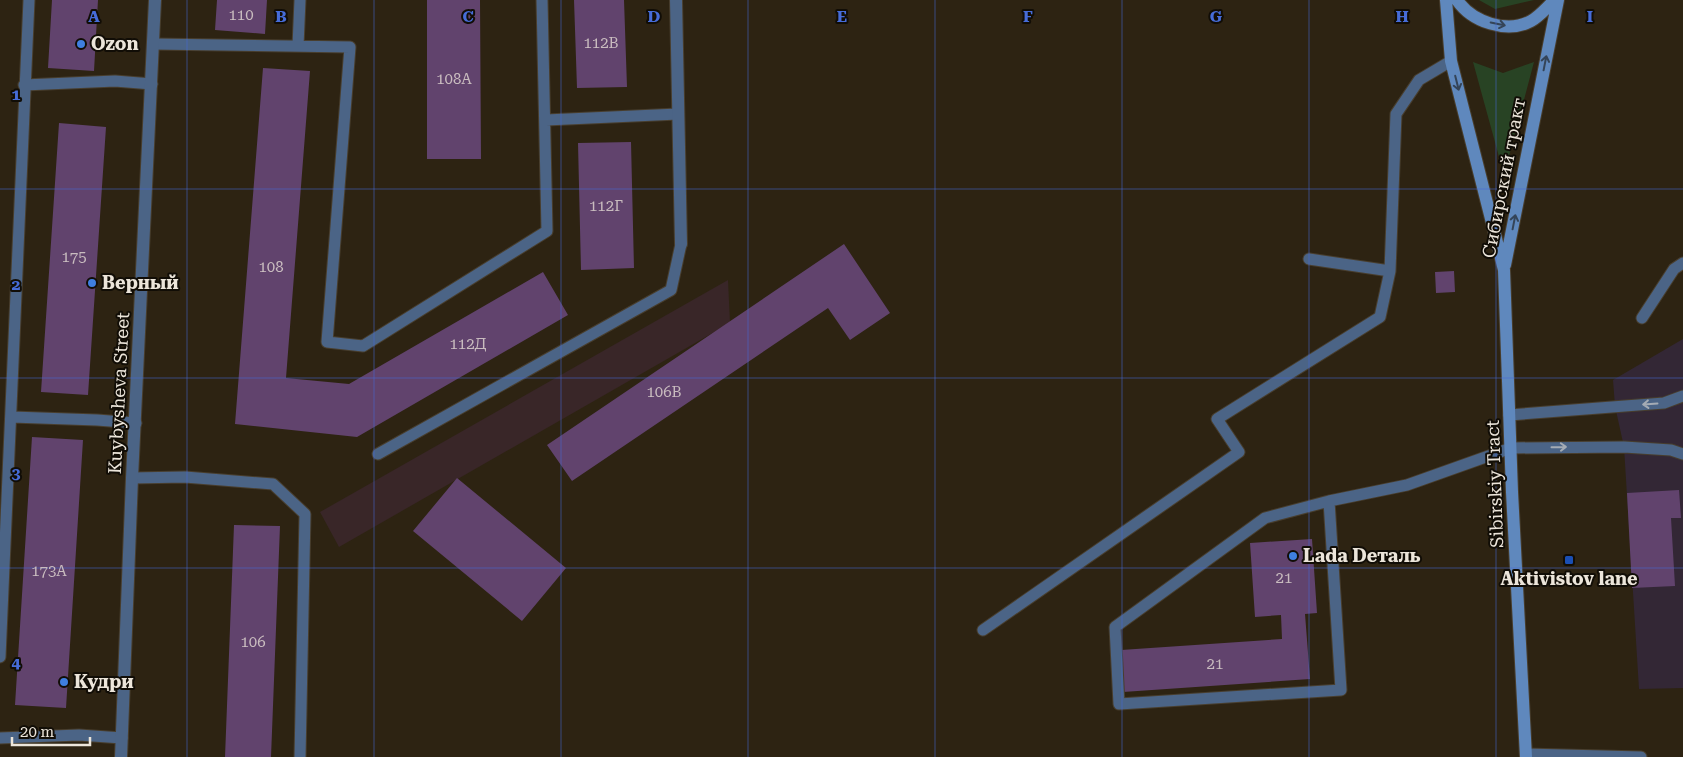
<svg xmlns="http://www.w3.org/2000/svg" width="1683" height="757" font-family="'Roboto Serif',serif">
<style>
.commercial{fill:#332735}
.industrial{fill:#392628}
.green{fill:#284324}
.building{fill:#61436d}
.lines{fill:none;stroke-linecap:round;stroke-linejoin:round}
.service-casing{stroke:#483e2e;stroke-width:13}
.minor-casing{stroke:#483e2e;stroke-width:14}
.tertiary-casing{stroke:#483e2e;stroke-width:14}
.secondary-casing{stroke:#483e2e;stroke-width:14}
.service{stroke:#4b6486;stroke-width:11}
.minor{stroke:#4b6486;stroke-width:12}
.tertiary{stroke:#4b6486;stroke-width:12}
.secondary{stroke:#5f88bd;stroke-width:12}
.oneway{stroke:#344458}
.oneway2{stroke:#a4abb4}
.grid{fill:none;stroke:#466cd8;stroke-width:1;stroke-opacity:0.55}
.shop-dot{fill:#3f7fe0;stroke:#110d06;stroke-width:2}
.transit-dot{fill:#1a4fb4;stroke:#110d06;stroke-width:2}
.labels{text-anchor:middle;stroke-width:4;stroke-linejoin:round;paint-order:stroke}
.number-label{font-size:15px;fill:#c9bcbf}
.poi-label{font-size:18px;font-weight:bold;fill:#ece5da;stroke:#110d06;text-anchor:start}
.street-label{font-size:18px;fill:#ece5da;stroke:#110d06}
.grid-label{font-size:16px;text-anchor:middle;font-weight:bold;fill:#466cd8;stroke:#110d06;stroke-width:4;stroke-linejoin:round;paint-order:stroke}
</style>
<rect width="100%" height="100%" fill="#2d2312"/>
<!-- commercial -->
<path class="commercial" d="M1683 339V688L1639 689 1624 447 1615 406 1613 380Z"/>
<!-- industrial -->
<path class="industrial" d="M728 280 730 323 339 547 320 512Z"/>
<!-- green -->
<path class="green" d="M1479 0H1534L1495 9Z
M1473 62 1503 73 1534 62 1504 175Z"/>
<!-- building -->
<path class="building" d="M52 0H98L94 71 48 68Z
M217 0H267L265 34 215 30Z
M427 0H480L481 159H427Z
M574 0H624L627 87 577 88Z
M263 68 310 71 286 378 349 384 543 272 568 315 357 437 235 424Z
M59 123 106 127 88 395 41 392Z
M631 142 634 268 581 270 578 143Z
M844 244 890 313 850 340 828 308 572 481 547 445Z
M1454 271 1455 292 1436 293 1435 272Z
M32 437 83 440 66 708 15 705Z
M457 478 566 568 522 621 413 531Z
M1679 490 1681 518H1671L1675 586 1632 588 1627 493Z
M234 525 280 526 271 757H225Z
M1312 539 1317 613 1305 614 1310 679 1123 692 1121 650 1282 639 1281 615 1255 617 1250 543Z"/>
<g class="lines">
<defs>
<path id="service" d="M154 44 350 47 327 342 363 346 547 231 542 0
M298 46 300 0
M24 85 115 81 152 84
M546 120 678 114
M1309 259 1390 271 1396 114 1419 80 1451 61
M1642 318 1674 269 1683 263
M1509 415 1664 403 1683 396
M12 417 97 420 136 423
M378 454 671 290 681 244
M132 478 185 477 273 484 305 514 300 757
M1329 501 1341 690 1119 704 1115 627 1265 518 1329 501 1407 485 1511 448 1624 447 1671 450 1683 454
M983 630 1239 452 1217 419 1380 317 1390 271
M0 657 29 0
M0 738 79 735 122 738
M1526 754 1641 757"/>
<path id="minor" d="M676 0 681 244"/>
<path id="tertiary" d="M121 757 132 478 155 0"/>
<path id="secondary" d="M1446 0 1451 61 1504 270 1512 492 1526 757
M1457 0C1472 22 1507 34 1531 21 1540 16 1547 7 1555 0
M1505 265 1558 0"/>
</defs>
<!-- service casing -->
<use href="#service" class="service-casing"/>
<!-- minor casing -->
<use href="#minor" class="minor-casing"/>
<!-- tertiary casing -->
<use href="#tertiary" class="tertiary-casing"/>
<!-- secondary casing -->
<use href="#secondary" class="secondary-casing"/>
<!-- service -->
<use href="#service" class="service"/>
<!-- minor -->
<use href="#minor" class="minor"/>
<!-- tertiary -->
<use href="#tertiary" class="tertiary"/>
<!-- secondary -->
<use href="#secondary" class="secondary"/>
</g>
<!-- one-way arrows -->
<defs><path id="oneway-shaft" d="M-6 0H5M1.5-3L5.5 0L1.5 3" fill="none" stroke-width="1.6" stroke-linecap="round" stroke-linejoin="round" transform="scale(1.25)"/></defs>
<g class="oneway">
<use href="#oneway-shaft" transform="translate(1498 24) rotate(12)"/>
<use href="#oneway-shaft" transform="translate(1545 63) rotate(-79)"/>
<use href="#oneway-shaft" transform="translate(1457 83) rotate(76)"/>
<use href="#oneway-shaft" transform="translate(1514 222) rotate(-79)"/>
</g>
<g class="oneway2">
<use href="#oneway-shaft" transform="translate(1650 404) rotate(176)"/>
<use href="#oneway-shaft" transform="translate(1559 447) rotate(-1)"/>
</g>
<!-- grid -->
<path class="grid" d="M187 0V757M374 0V757M561 0V757M748 0V757M935 0V757M1122 0V757M1309 0V757M1496 0V757M0 189H1683M0 378H1683M0 568H1683"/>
<!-- markers -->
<g class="shop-dot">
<circle cx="81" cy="44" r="5"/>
<circle cx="92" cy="283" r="5"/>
<circle cx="1293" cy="556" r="5"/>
<circle cx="64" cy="682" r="5"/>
</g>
<rect class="transit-dot" x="1564" y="555" width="10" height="10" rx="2.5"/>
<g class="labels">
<!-- number labels -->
<g class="number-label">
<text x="241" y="20">110</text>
<text x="601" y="48">112В</text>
<text x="454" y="84">108А</text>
<text x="606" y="211">112Г</text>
<text x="74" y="262">175</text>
<text x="271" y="272">108</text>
<text x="468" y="349">112Д</text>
<text x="664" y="397">106В</text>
<text x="49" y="576">173А</text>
<text x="1284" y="583">21</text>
<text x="253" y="647">106</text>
<text x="1215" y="669">21</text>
</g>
<!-- poi labels -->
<g class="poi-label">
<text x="91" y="50">Ozon</text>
<text x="102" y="289">Верный</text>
<text x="1303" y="562">Lada Dеталь</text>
<text x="1569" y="585" text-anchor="middle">Aktivistov lane</text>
<text x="74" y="688">Кудри</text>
</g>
<!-- street labels -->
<g class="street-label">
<text transform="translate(1504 178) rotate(-79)" y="6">Сибирский тракт</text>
<text transform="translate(119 393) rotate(-87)" y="6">Kuybysheva Street</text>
<text transform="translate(1495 484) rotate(-92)" y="6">Sibirskiy Tract</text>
</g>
</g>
<g class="grid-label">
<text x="94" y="22">A</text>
<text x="281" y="22">B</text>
<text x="468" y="22">C</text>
<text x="654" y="22">D</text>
<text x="842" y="22">E</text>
<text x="1028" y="22">F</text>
<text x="1216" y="22">G</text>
<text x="1402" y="22">H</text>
<text x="1590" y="22">I</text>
<text x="16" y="100">1</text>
<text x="16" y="290">2</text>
<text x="16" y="479">3</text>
<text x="16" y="668">4</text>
</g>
<!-- scale -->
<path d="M12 737v8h78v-8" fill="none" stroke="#ece5da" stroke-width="2.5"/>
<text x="20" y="737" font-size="15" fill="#ece5da" stroke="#110d06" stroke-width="4" paint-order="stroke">20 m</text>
</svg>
